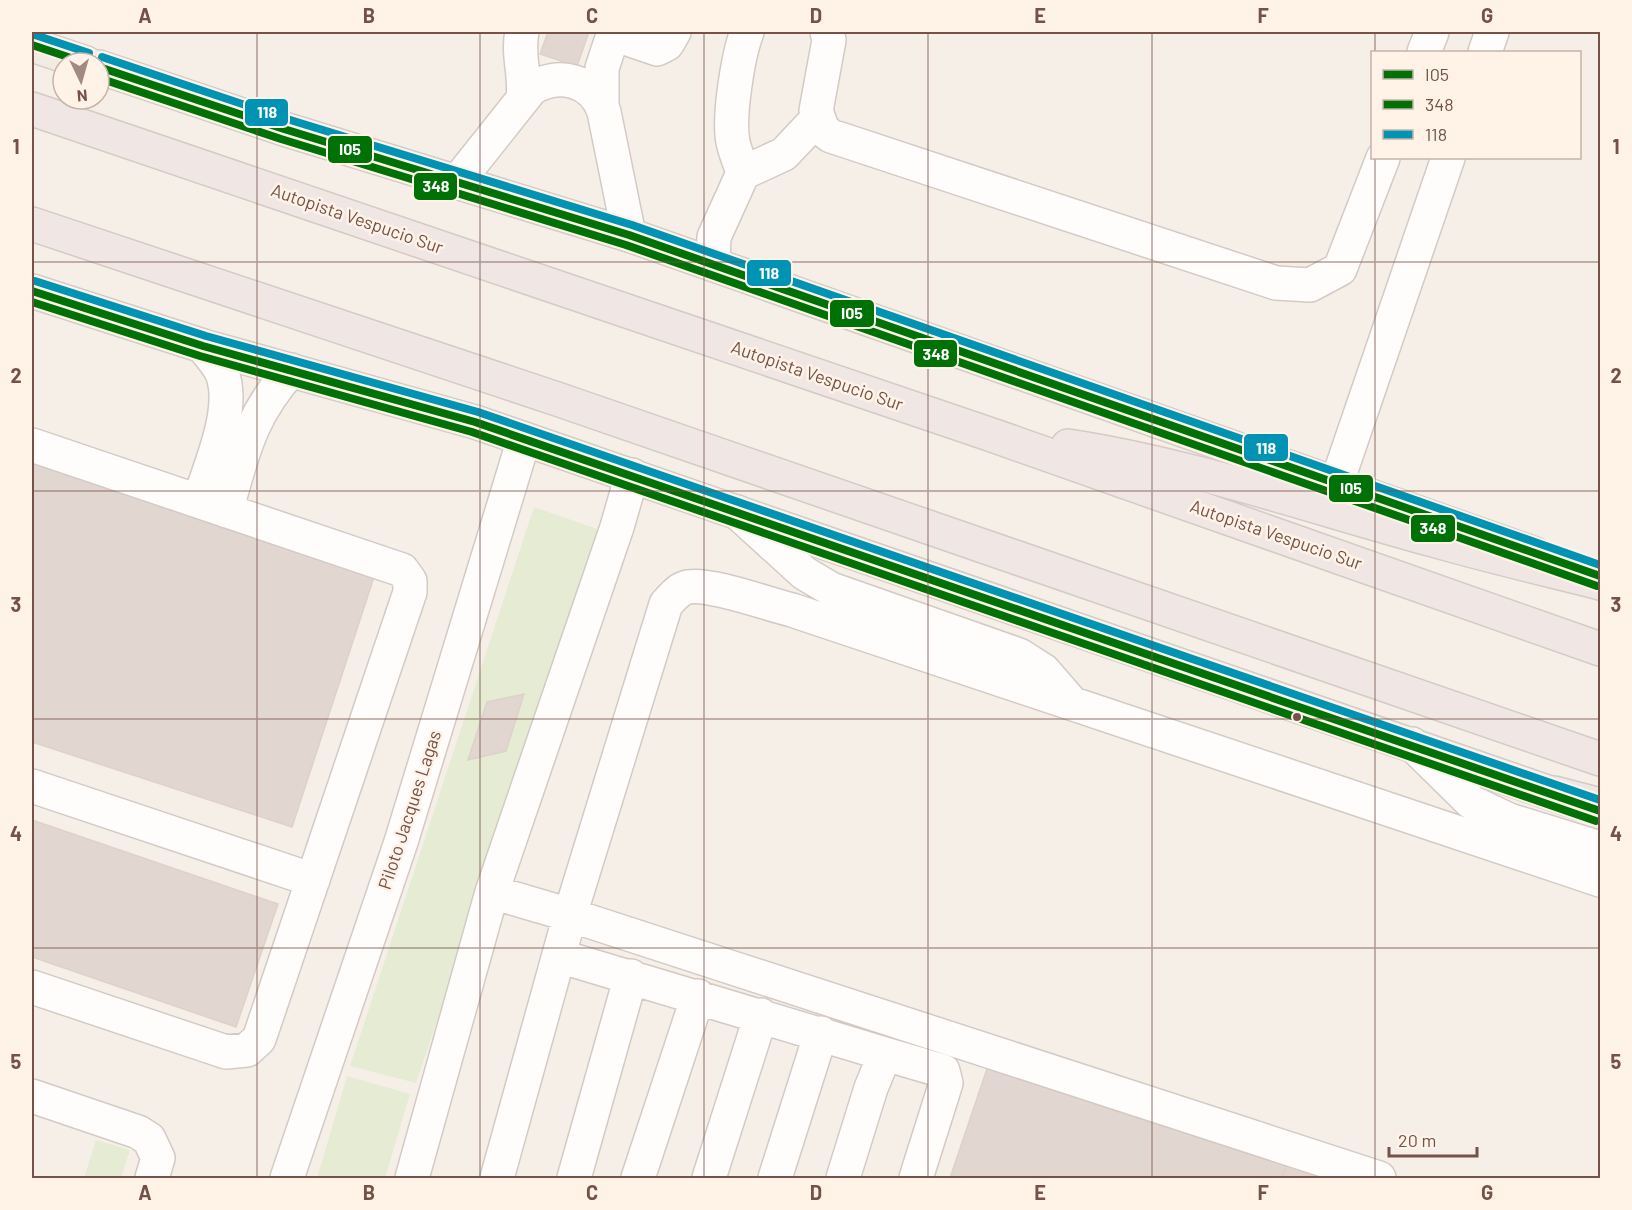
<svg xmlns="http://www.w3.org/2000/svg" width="1632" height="1210" font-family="Barlow,sans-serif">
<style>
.green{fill:#e5ecd3}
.building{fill:#e2d6d0;stroke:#dfd1ca;stroke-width:1.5}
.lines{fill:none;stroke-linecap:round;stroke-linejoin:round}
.minor-casing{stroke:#d4cac5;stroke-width:36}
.major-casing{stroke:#d5cac5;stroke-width:36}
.highway-casing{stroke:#d5cac5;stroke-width:36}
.minor{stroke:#fefdfc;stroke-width:33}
.major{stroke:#f2ebe4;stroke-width:33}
.highway{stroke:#f0e6e3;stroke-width:33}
.bus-1-casing{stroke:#fff3e8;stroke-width:12}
.bus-2-casing{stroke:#fff3e8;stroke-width:12}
.bus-3-casing{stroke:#fff3e8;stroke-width:12}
.bus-1{stroke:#007106;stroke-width:8}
.bus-2{stroke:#007106;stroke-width:8}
.bus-3{stroke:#0093b3;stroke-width:8}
.grid{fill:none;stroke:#745249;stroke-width:1.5;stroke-opacity:0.55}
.bus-dot{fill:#745249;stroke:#fff3e8;stroke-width:2}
.labels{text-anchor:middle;stroke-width:5;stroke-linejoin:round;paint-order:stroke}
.street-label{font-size:18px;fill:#745249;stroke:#fff3e8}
.line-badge{stroke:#fff3e8;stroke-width:2}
.badge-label{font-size:16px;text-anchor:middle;font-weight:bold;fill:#fff}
.neatline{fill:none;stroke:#745249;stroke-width:2}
.grid-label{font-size:20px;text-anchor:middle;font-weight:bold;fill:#745249}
</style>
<rect width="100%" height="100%" fill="#f6efe8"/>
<!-- green -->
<path class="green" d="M534 507 603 531 416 1083 350 1066Z
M347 1076 410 1094 385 1178H317Z
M96 1140 130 1150 121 1178H84Z"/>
<!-- building -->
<path class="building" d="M548 32H589L577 66 540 54Z
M32 459 376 571 292 827 32 742Z
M524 694 506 751 468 760 487 702Z
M32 820 278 904 236 1027 32 957Z
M989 1063 1287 1164 1282 1178H950Z
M1287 1164 1331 1178H1282Z"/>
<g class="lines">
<defs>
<path id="minor" d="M522 32C517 54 526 75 523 98
M827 32 829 40 816 111 823 130 831 136 1276 283 1310 285 1340 269 1383 158
M613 34 657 49 667 44 674 32
M1424 52 1432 32
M1485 52 1492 32
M602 103V68L614 32
M743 173C740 163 735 152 733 142 728 118 738 55 747 32
M457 182 531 89C558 71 594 80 604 112L629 235
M713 264 714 237 743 173 784 154 817 119
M32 445 402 570 410 581V592L259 1039 247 1050 226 1052 32 987
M1336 485 1448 158
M199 501C210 466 236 409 222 373 218 364 209 355 203 346
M226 511C243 453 249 417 291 370
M737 512 804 573 831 589 1019 655 1044 671 1070 701
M1412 744 1471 802 1509 820 1600 848
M32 786 313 880
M492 892 570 915 1379 1178
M559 956 885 1054 871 1088 843 1178
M885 1054 943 1071 946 1083 916 1178
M32 1096 138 1132 149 1139 158 1158 152 1178
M287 1178 401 842 524 439
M412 1178 492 892 617 527 632 475
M497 1178 570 915 666 604C673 597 678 589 688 587 711 583 767 604 792 610L1600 880
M574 1178 631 976
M638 1178 698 996
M709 1178 761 1015
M775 1178 821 1033"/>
<path id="major" d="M32 45 86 63
M99 67 284 129 629 235 1535 554
M32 291 203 346 475 422 1579 803"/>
<path id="highway" d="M32 109 989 434 1600 649
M32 224 560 400 1600 759
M1068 446C1192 465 1312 507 1433 540 1489 556 1545 569 1600 583
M1554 793 1600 805"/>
</defs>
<!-- minor casing -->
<use href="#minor" class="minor-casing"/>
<!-- major casing -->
<use href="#major" class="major-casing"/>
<!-- highway casing -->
<use href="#highway" class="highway-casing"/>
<!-- minor -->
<use href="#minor" class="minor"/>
<!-- major -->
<use href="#major" class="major"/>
<!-- highway -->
<use href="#highway" class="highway"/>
<defs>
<path id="bus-1" d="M32 45 86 63
M99 67 284 129 629 235 1600 576
M32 291 203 346 475 422 1600 811"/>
<path id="bus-2" d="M99 78 281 139 626 245 1597 586
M32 302 200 356 472 432 1596 821"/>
<path id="bus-3" d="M35 35 89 53
M102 57 287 119 632 225 1600 565
M35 281 206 336 478 412 1600 800"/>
</defs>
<!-- bus-1 casing -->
<use href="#bus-1" class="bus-1-casing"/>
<!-- bus-2 casing -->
<use href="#bus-2" class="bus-2-casing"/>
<!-- bus-3 casing -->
<use href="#bus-3" class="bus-3-casing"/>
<!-- bus-1 -->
<use href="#bus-1" class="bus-1"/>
<!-- bus-2 -->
<use href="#bus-2" class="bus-2"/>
<!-- bus-3 -->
<use href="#bus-3" class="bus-3"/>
</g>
<!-- grid -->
<path class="grid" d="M257 32V1178M480 32V1178M704 32V1178M928 32V1178M1152 32V1178M1375 32V52M1375 158V1178M32 262H1600M32 491H1600M32 719H1600M32 948H1600"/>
<!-- markers -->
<circle class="bus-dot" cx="1297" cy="717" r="5"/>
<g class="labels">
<!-- street labels -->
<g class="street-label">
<text transform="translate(357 219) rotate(19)" y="6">Autopista Vespucio Sur</text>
<text transform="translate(817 376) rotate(19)" y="6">Autopista Vespucio Sur</text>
<text transform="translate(1276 535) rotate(19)" y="6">Autopista Vespucio Sur</text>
<text transform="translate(410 810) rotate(-72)" y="6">Piloto Jacques Lagas</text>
</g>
</g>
<g class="line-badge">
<rect x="244" y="98" width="45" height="29" rx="6" fill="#0093b3"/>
<rect x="327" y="135" width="46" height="29" rx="6" fill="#007106"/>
<rect x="413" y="172" width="45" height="29" rx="6" fill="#007106"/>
<rect x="746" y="259" width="46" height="28" rx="6" fill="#0093b3"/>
<rect x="829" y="299" width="46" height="29" rx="6" fill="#007106"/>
<rect x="913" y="339" width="45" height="29" rx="6" fill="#007106"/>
<rect x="1243" y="433" width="46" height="29" rx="6" fill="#0093b3"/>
<rect x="1328" y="474" width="46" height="29" rx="6" fill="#007106"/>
<rect x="1410" y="514" width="46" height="29" rx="6" fill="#007106"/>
</g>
<g class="badge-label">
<text x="267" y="118">118</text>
<text x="350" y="155">I05</text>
<text x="436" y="192">348</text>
<text x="769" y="279">118</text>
<text x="852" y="319">I05</text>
<text x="936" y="360">348</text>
<text x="1266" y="454">118</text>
<text x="1351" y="494">I05</text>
<text x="1433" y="534">348</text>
</g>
<!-- border -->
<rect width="1632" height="1210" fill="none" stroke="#fff3e8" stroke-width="66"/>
<!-- legend -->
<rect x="1371" y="51" width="210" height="108" fill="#fff3e8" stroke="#c7b3a8" stroke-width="1.5"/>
<rect x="1383" y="70" width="30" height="9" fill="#007106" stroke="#c7b3a8" stroke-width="1.5"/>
<text x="1425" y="81" font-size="18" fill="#745249">I05</text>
<rect x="1383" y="100" width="30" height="9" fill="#007106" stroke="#c7b3a8" stroke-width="1.5"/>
<text x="1425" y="111" font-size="18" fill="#745249">348</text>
<rect x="1383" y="130" width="30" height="9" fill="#0093b3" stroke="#c7b3a8" stroke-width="1.5"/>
<text x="1425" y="141" font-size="18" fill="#745249">118</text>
<!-- north arrow -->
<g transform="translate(81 81) rotate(175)"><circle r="28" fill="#fff3e8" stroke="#c7b3a8" stroke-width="1.5"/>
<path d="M0-4.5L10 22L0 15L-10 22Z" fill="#a28981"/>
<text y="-9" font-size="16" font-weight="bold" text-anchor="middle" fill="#745249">N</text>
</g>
<!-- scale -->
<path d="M1389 1147v9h88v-9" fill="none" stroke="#745249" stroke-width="3"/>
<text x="1398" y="1147" font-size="18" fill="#745249" stroke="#fff3e8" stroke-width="4.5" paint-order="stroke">20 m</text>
<rect x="33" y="33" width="1566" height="1144" class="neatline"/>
<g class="grid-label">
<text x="145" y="23">A</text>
<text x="369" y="23">B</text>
<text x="592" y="23">C</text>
<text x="816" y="23">D</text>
<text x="1040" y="23">E</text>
<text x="1263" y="23">F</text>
<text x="1487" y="23">G</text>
<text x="16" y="154">1</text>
<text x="1616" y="154">1</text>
<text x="16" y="383">2</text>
<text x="1616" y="383">2</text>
<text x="16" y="612">3</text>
<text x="1616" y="612">3</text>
<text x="16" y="841">4</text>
<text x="1616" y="841">4</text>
<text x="16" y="1069">5</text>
<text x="1616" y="1069">5</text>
<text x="145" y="1200">A</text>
<text x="369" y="1200">B</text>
<text x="592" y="1200">C</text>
<text x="816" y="1200">D</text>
<text x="1040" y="1200">E</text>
<text x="1263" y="1200">F</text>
<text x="1487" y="1200">G</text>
</g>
</svg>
